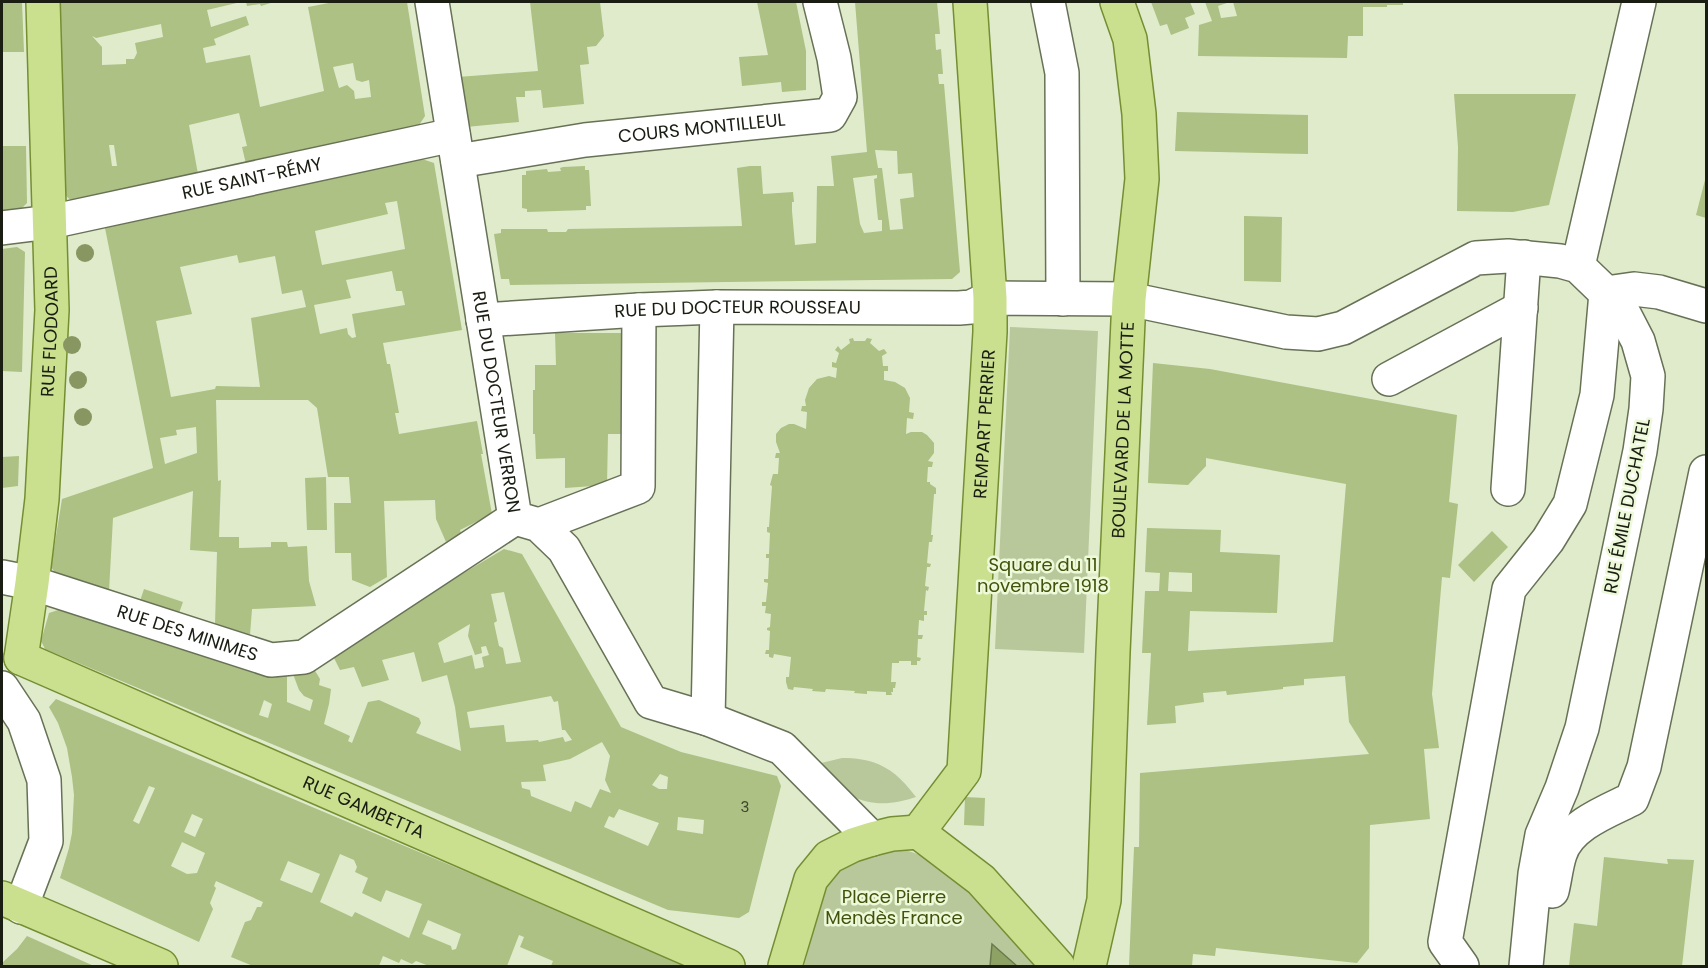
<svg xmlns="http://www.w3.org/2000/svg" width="1708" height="968" font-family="Poppins,sans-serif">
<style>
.green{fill:#b8c89b}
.water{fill:#8ea265;stroke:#6b7a4c;stroke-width:1.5}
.building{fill:#acc183;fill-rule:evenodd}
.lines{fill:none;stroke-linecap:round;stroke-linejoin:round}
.minor-casing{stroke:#677156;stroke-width:36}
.major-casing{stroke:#758e32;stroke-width:36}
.minor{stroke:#fff;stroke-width:33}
.major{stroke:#cae08f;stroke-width:33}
.tree{fill:#889762}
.labels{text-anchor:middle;stroke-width:5;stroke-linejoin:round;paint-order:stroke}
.number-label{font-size:15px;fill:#3e462e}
.street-label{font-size:18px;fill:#191d12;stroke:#edf9d9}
.park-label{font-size:18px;fill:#40520b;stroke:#edf9d9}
</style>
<rect width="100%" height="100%" fill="#e0ebcc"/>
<!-- green -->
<path class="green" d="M1010 327 1098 331 1084 653 995 649Z
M842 758C877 758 895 769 916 797 896 804 872 807 852 796 840 790 827 774 817 764Z
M897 847 949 865 1037 966H804L827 880 852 859Z"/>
<!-- water -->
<path class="water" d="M992 944 1017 966H990Z"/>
<!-- building -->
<path class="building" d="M2 2H22L24 52H2Z
M60 2H113L114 3 124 2H241L207 10 211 27 246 16 249 25 214 39 216 45 203 48 206 63 250 55 260 107 324 91 308 7 334 2H407L425 116 419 125 246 164 242 147 247 146 239 113 189 125 198 174 73 202 66 196ZM161 24 163 37 135 43 137 53 134 59H126V64L102 65V47L92 36 96 38ZM353 63 356 80 362 82 369 80 371 97 355 99 354 91 347 85 339 88 333 67ZM109 145H114L117 166H112Z
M246 2H274L261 6 260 4 247 6Z
M530 2H600L604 36 596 46 587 47 589 64 580 65 584 104 543 108 541 90 525 91V97H516L519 122 466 127 458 77 538 71Z
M757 2H796L806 51V90L782 92 781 82 742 86 739 57 768 55Z
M855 2H937L940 34H935L936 50 941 49 943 74H938L939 84H944L960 272 952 279 510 285 509 279H501L494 234 501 233V229H547L548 232H566L568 229 742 226 737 168 750 166H761L763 194 793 192 794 202H792V211L795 245 816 243 817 186H834L831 156 867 152ZM875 150 897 151 898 174 912 173 914 197 900 199 903 229 890 230 882 168H878ZM877 175V178L874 179 878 220H882V231L864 233 860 224 853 178Z
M1151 2H1190L1195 14 1185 18 1189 28 1171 35 1167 24 1160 26Z
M1205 2H1230L1218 6 1221 18 1237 16 1233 2H1403V5H1387V7H1363V36H1348L1347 58 1198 56 1199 25 1212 21Z
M1454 94H1576L1549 205 1513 212 1457 211 1458 147Z
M1177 112 1308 115V154L1175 151Z
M2 146H26L27 203 21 209 2 212Z
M422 159 434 163 462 330 383 343 387 364H390L399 413H395L399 434 477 421 483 454H481L492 514 460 530 461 533 446 542 436 519 435 500 384 501 387 577 370 587 352 580 351 553H335L334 503H351L349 477H328L317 408 308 400H216L218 481 221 480 219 537H239V548L271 547V542H287L288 547 307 546 309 581 316 606 252 609 250 635 215 624 217 552 190 550 193 491 113 518 109 591 56 574 51 567 62 499 153 468 105 228ZM397 201 405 249 322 265 315 231 388 214 385 203ZM237 255 239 263 275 256 282 294 302 290 306 307 251 318 260 387 216 386 215 389 171 397 156 321 192 314 180 267ZM392 271 396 291H402L405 305 352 314 356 337 352 338 348 334 347 328 320 334 314 305 351 298 346 280ZM196 427 197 453 165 464 160 438 177 435 176 430Z
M585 166V170H589L591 206H586V210L527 212V209L522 208V175H526V171L547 169 548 172 561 171 560 168 563 167Z
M1706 176V218L1696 215Z
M1244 216 1282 217 1281 282 1244 281Z
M17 247 25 252 22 372 2 371V249Z
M555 333H622L624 434H608L607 485 565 488V458L536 459 535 434H533V390H535V365H556Z
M853 338 854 341H865L867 338 872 339 870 343 879 351 884 349 887 353 882 356 883 366H888V371H884V380L895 382 905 388 910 398 909 412 914 413 913 419 907 418 906 434 911 432H922L927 435 934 443V453L928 461 933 462 932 467H928L927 482H930V484L936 488V494H934L931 535H933L932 542H929L927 563 931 564 930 567H927L925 586 929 587 928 591 926 590 924 611H927V615H924V621L919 620 918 635H923L922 639H918L917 657 921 658 920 661H917V665H911V661H899V663H892L891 682H896L895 688H893V692H891L892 695H886V692L867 691V694L854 693 855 691 826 689 825 692 812 691 813 689 794 687 793 690 788 689 786 682V677H789L791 657 774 654 773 658 769 657V654H765L766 650H769L770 631 767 630V628L770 627 771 614 765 613 766 606H762V602H766L768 583 764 582V579H768L769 558H766V554H769L770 533 767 532V527H769L772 486 770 485 773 474H778L779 458H775L776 453H780L776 442V434L781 428 789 424H794L806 429 807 412 801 411 802 406H806L805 400 809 388 817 379 829 376 836 378 837 368 832 367V362L836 363 839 353 835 350 838 346 841 350 850 343 849 339Z
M1153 363 1210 369 1457 415 1449 502 1458 504 1450 578 1442 577 1432 694 1439 748 1424 749 1430 819 1370 825 1369 948 1357 963 1216 948 1215 956 1193 954 1192 966H1129L1134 847H1139L1140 773 1369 754 1349 722 1345 676 1304 679V685L1283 687V689L1227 695 1226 691 1203 693 1204 702 1175 706 1176 723 1147 725 1151 653H1142L1145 591H1159L1160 573 1145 572 1147 528 1221 530 1220 552 1280 555 1277 613 1190 611 1188 651 1333 642 1346 484 1206 458V466L1188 485 1148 483ZM1169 572 1192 573V592L1168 591Z
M19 456 18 486 2 488V457Z
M326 477 327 530H307L305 478Z
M1492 531 1508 547 1474 582 1458 565Z
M504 549 522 554 621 727 681 752 777 776 781 786 749 912 739 918 668 910 45 649 41 641 49 613 58 610 126 630 287 671V702L310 711 313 700 304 696 299 690 293 674 311 664 320 679 319 685 331 689 329 704 324 724 350 736 348 741 352 743 368 702 379 700 419 718 421 723 416 733 461 751 455 707 447 675 422 682 414 652 382 660 389 680 362 687 354 667 340 670 331 652ZM504 592 521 662 506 664 503 648 499 646 494 623 497 621 491 594ZM470 624 468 636 475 655 482 653 481 647 486 646 489 655 482 657 484 667 475 669 472 655 444 663 438 643ZM551 696 554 702 558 701 562 730H565L572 740 565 742 563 737 539 742 538 740 506 742 504 725 470 728 467 712ZM264 700 272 704 268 718 259 715ZM602 742 610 756 605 780 611 793 600 789 591 808 575 801 571 812 531 796 530 790 522 788 521 782 546 781 543 765 570 759ZM660 774 668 777 667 789H659L652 785ZM619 809 659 823 648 846 604 827 609 816 614 818ZM678 817 704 820 703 834 677 830Z
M144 589 183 602 179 613 140 601Z
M56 699 457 868 692 966H551L553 961 520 947 524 937 519 935 507 966H429L416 961 412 964 401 959 399 963 383 956 379 966H253L231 957 245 922 251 920 257 907H261L263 902 216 881 214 886 216 888 210 903 213 909 199 942 60 878 69 848 72 833 74 795 72 777 67 748 58 723 49 707ZM149 786 155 788 139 824 133 821ZM192 814 203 819 195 837 184 832ZM182 842 205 853 197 873 187 874 171 866ZM340 854 354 860 357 867 355 872 368 878 362 893 381 902 386 890 422 904 409 938 355 912 352 917 320 902ZM288 861 320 874 312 893 280 880ZM428 920 461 934 456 949 452 950 451 946 422 934Z
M965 797 985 798 984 826 964 825Z
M1604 857 1668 864 1667 859 1694 860 1682 966H1569L1574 923 1597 926Z
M27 936 76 958 94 966H2V963L17 949Z"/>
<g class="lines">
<defs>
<g id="minor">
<path id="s1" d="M432 2 515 518 539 525 564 549 651 702 708 719 782 748 872 839"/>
<path d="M1048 2 1062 73 1063 299"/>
<path id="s2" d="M458 161 585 140 830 115 840 97 834 58 820 2"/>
<path id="s3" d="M2 228 50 222 453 135"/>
<path d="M1578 266 1639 2"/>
<path d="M1606 293 1634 289 1659 292 1706 306"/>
<path id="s4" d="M483 320 639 310 717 307 959 308 971 307 990 298 1129 299 1286 332 1318 334 1343 328 1476 258 1508 256 1560 261 1578 266 1606 293 1622 310 1638 341 1648 376 1646 409 1640 451 1582 728 1562 788 1542 835 1535 874 1526 966"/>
<path d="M1389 379 1521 308"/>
<path d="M1508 489 1524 257"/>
<path d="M539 525 638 487 639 310"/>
<path id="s5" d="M2 577 32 583 271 660 304 657 515 518"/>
<path d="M2 688 24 721 44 780 46 841 21 907"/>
<path d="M708 719 717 307"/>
<path d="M1552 891C1555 879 1556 866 1560 854 1569 825 1608 811 1632 799L1644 767 1706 472"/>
<path d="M1462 966 1445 942 1509 589 1548 540 1570 504 1597 395 1606 293"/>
</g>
<g id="major">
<path id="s6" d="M21 658 728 966"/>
<path id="s7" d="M21 658 32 583 42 499 52 310 43 2"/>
<path id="s8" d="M918 832 964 771 990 332V298L970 2"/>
<path d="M2 898 161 966"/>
<path d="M785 966 811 879 829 857 853 845 872 839 892 834 918 832 981 880 1058 966"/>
<path id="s9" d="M1089 966 1104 900 1113 652 1129 299 1142 179 1139 114 1130 39 1117 2"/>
</g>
</defs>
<!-- minor casing -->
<use href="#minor" class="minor-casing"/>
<!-- major casing -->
<use href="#major" class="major-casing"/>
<!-- minor -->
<use href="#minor" class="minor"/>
<!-- major -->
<use href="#major" class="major"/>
</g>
<!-- trees -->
<g class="tree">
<circle cx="85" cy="253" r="9"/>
<circle cx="72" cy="345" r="9"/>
<circle cx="78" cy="380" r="9"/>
<circle cx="83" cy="417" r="9"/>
</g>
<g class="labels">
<!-- number labels -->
<g class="number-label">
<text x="745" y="812">3</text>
</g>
<!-- street labels -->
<g class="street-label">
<text dy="6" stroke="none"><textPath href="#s2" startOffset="246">COURS MONTILLEUL</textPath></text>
<text dy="6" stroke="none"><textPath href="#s3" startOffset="255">RUE SAINT-RÉMY</textPath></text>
<text dy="6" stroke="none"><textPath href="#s4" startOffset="255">RUE DU DOCTEUR ROUSSEAU</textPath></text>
<text dy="6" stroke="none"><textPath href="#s7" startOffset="328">RUE FLODOARD</textPath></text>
<text dy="6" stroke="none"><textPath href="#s1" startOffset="405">RUE DU DOCTEUR VERRON</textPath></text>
<text dy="6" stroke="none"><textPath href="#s8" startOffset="424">REMPART PERRIER</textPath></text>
<text dy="6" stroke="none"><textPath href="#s9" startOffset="538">BOULEVARD DE LA MOTTE</textPath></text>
<text transform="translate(1627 506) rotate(-79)" y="6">RUE ÉMILE DUCHATEL</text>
<text dy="6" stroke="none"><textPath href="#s5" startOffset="194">RUE DES MINIMES</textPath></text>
<text dy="6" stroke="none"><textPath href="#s6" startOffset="374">RUE GAMBETTA</textPath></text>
</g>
<!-- park labels -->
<g class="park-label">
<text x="1043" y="571">Square du 11<tspan x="1043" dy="21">novembre 1918</tspan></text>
<text x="894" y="903">Place Pierre<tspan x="894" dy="21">Mendès France</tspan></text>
</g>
</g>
<!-- border -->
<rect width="1708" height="968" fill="none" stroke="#191d12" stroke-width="6"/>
</svg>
